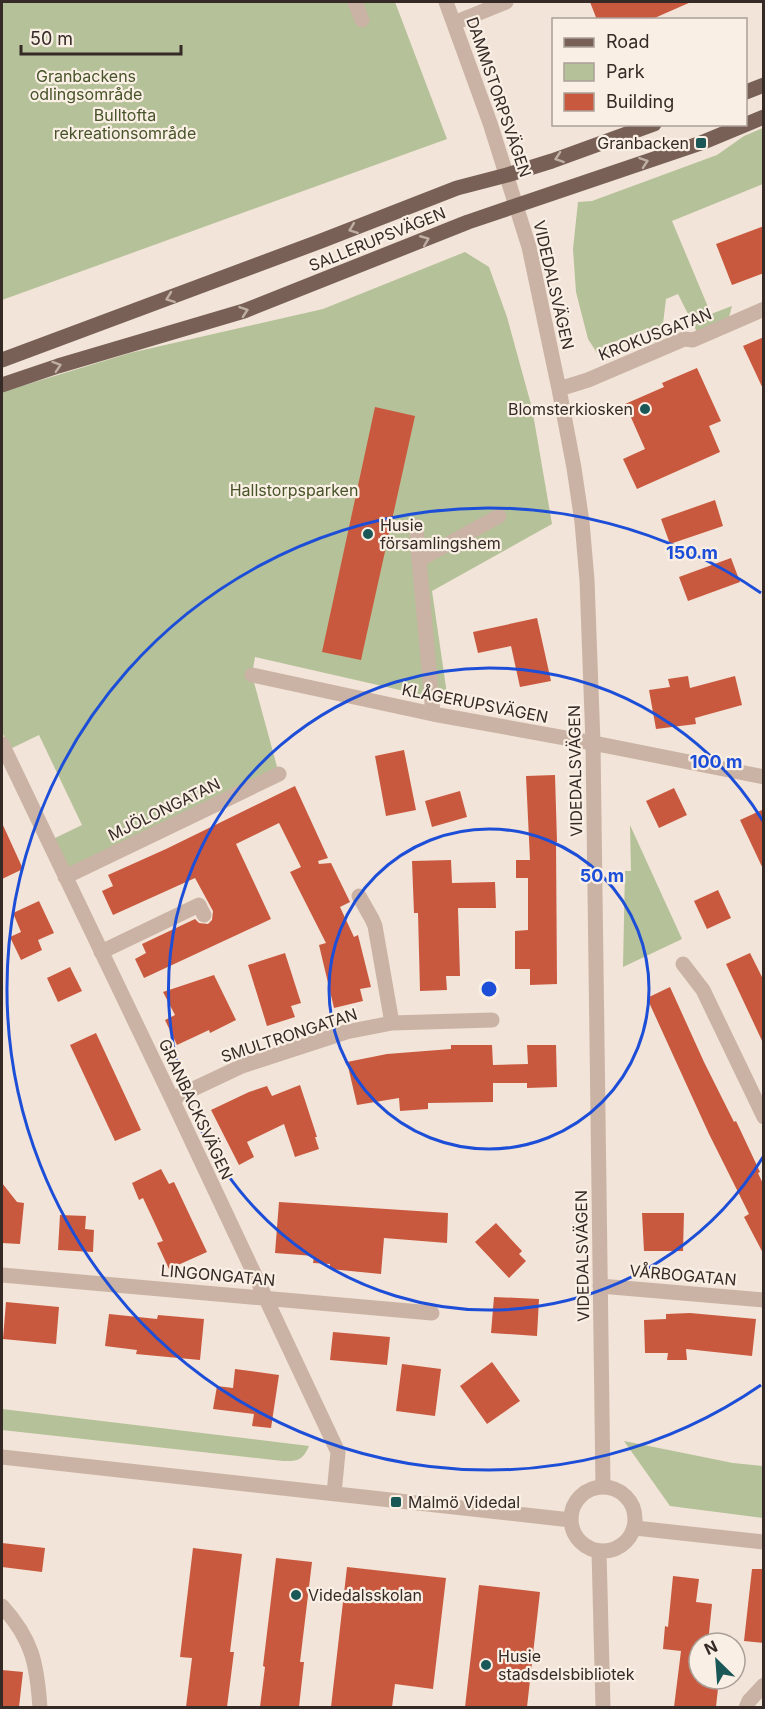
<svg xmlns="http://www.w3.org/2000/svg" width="765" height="1709" font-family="Inter,sans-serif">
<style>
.green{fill:#b5c198}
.building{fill:#c9593e}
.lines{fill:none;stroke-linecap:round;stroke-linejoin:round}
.minor{stroke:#cab3a4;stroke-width:15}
.major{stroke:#786056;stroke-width:15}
.oneway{stroke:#c0afa4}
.ring{fill:none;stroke:#1d4ed8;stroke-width:3}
.poi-dot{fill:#1a5757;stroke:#faefe4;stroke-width:2}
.labels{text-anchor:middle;stroke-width:4.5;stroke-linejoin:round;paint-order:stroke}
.park-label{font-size:16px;fill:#475429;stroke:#faefe4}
.street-label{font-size:16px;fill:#352a26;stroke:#faefe4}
.poi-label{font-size:16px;fill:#352a26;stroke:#faefe4;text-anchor:start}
.centre{fill:#1d4ed8;stroke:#faefe4;stroke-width:3}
.ring-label{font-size:18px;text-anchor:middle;font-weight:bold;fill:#1d4ed8;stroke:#faefe4;stroke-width:4.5;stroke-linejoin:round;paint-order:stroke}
</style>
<rect width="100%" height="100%" fill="#f2e4d8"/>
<!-- green -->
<path class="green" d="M2 2H395L447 139 2 300Z
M763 128V184L672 221 711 314 732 306 728 321 698 334 678 294 666 299 661 340 655 343 648 328 609 344 614 359 599 356 588 339 576 292 573 249 578 202 592 201 717 155 744 136Z
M465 252 489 267 507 317 532 408 552 524 432 591 448 701 255 657 252 675 279 774 65 877 53 839 82 825 39 735 10 749 2 732V392L130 353 323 309Z
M630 825 682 939 623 967 625 871H631Z
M2 1409 309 1446C302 1461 298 1461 283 1461L2 1430Z
M624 1441 733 1463 763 1466V1518L670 1506Z"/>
<!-- building -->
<path class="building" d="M590 2H691L650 20H597Z
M764 226V273L732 285 716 244Z
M764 337V391L743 346Z
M697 368 721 421 709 426 720 452 637 489 623 459 645 449 625 404 664 387 662 383Z
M375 407 415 416 361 660 322 652Z
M715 500 723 526 670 544 661 519Z
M731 558 740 582 688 601 679 577Z
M537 618 551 681 520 687 511 646 478 653 473 632Z
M688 676 690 688 735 676 742 705 695 718 696 724 656 729 649 690 670 687 668 679Z
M404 750 416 810 386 816 375 756Z
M555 775 557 842H556L557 984 530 985V969H515V931L528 930V878H516V860H530L526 776Z
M295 786 328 858 318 861 319 864 331 863 350 902 340 907 354 937 358 935 371 987 360 989 363 1001 334 1008 319 945 326 943 290 872 301 867 279 823 236 844 271 919 144 978 135 959 146 953 142 944 195 919 199 923 208 924 212 920 213 911 195 878 113 915 102 891 113 886 108 875 166 849Z
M674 788 687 815 659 828 646 801Z
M460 791 467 817 432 827 425 801Z
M764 809V871L740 820Z
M2 823 23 869 2 879Z
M451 860 452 883 495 882 496 908H458L460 976H446L447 990 420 991 418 913H414L412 861Z
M718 890 731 918 707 929 694 901Z
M39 901 54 933 38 940 42 950 21 960 10 937 21 932 13 913Z
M285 953 301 1003 291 1006 295 1017 267 1026 248 965Z
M750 953 764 981V1045L726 964Z
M70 967 82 991 58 1002 47 978Z
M214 975 236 1020 210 1033 209 1030 177 1045 165 1020 175 1015 163 992Z
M670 987 704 1062 734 1122 736 1121 760 1172 758 1173 764 1186V1255L744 1217 749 1214 709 1134 647 998Z
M96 1033 141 1130 115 1141 70 1045Z
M451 1045H492L493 1065 528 1064 527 1045H556L557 1087 527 1088V1083H493V1102L428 1103V1109L400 1111 399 1098 357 1105 347 1062 387 1054 451 1049Z
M300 1085 317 1137H315L319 1149 295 1157 284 1124 247 1142 254 1157 239 1165 211 1110 249 1092 267 1086 272 1096Z
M161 1169 169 1184 174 1182 207 1252 169 1269 157 1243 163 1241 143 1198 139 1200 132 1183Z
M2 1183 17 1202 24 1203 20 1244 2 1243Z
M279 1202 448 1213 447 1243 384 1238 381 1274 330 1269V1264L313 1263 314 1256 275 1253Z
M642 1213H684L683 1251H644Z
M60 1215 86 1216 85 1229 94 1230 93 1252 58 1250Z
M496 1223 522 1251 519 1254 526 1261 509 1278 475 1242Z
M494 1297 539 1299 537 1336 491 1333Z
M6 1302 59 1307 56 1344 3 1339Z
M690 1313 756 1319 752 1356 686 1349 687 1360H667L668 1353H645L644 1320 666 1319V1314Z
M109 1314 157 1319 158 1315 204 1319 200 1360 136 1354 137 1350 105 1346Z
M333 1332 390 1337 387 1365 330 1360Z
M492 1362 520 1401 487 1424 460 1386Z
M402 1364 441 1369 435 1416 396 1411Z
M235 1369 279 1375 271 1428 252 1426 254 1414 213 1409 217 1386 233 1388Z
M2 1543 45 1548 42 1572 2 1567Z
M193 1548 242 1554 230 1652H234L227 1707H186L192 1658 180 1657Z
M276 1558 312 1562 300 1662H304L299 1707H260L265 1667 263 1666Z
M347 1567 446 1578 433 1689 395 1684 392 1707H331Z
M752 1569H764V1643L744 1641Z
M673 1576 699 1579 696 1602 712 1604 708 1643H699V1679H719L716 1707H674L681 1651 663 1649 665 1626 668 1627Z
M479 1585 540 1592 527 1707H465Z
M2 1670 23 1672 19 1707H2Z"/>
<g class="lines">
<!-- minor -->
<path class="minor" d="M355 2 362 20
M446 2 490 123 529 247 559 389 574 468 582 522 587 580 593 743 603 1487
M454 23 506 2
M559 389 588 380 684 339 693 340 764 309
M416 526 433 714
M419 560 499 516
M252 675 433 714 593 743 764 777
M2 744 172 1099 338 1452 334 1494
M65 877 279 774
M359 896 372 919 375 926 392 1023
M101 952 199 905 204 915
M683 964 703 990 764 1117
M172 1099 242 1066 346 1032 392 1023 492 1020
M2 1275 432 1313
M600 1286 764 1300
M2 1457 571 1520
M571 1519a32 32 0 1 1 64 0a32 32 0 1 1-64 0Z
M635 1528 764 1542
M599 1551 603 1708
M2 1606C32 1639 37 1663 40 1708
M746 1708 749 1701 764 1685"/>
<!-- major -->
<path class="major" d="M746 92 764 85
M2 360 321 241 457 188 507 175 552 161 654 124
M2 385 58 366 244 311 468 222 701 143 764 117"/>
</g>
<!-- one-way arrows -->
<defs><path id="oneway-chevron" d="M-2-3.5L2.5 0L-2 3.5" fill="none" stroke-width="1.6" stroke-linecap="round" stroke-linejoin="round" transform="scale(1.5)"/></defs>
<g class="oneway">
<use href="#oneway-chevron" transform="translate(559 158) rotate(161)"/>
<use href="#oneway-chevron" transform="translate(644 162) rotate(-19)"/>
<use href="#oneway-chevron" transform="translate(353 229) rotate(159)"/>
<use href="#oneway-chevron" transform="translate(425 240) rotate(-22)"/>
<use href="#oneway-chevron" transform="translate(170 298) rotate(160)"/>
<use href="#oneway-chevron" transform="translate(244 311) rotate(-19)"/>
<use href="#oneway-chevron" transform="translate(57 366) rotate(-18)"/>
</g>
<!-- distance rings -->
<g class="ring">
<circle cx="489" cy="989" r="160"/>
<path d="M763 1157A321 321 0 1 1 763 821"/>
<path d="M761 1385A481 481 0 1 1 761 593"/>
</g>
<!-- markers -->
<g class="poi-dot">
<rect x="695" y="137" width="12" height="12" rx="3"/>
<circle cx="645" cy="409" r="6"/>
<circle cx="368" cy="534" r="6"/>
<rect x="390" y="1496" width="12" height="12" rx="3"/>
<circle cx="296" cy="1595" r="6"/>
<circle cx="486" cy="1665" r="6"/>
</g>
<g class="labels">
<!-- park labels -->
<g class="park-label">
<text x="86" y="82">Granbackens<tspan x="86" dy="18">odlingsområde</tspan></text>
<text x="125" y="121">Bulltofta<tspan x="125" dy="18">rekreationsområde</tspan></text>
<text x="294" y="496">Hallstorpsparken</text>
</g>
<!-- street labels -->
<g class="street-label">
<text transform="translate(499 97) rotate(71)" y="6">DAMMSTORPSVÄGEN</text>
<text transform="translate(377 239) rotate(-22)" y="6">SALLERUPSVÄGEN</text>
<text transform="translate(554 285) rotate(77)" y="6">VIDEDALSVÄGEN</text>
<text transform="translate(655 334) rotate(-21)" y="6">KROKUSGATAN</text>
<text transform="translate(475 703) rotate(11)" y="6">KLÅGERUPSVÄGEN</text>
<text transform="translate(575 771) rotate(-91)" y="6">VIDEDALSVÄGEN</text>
<text transform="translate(164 809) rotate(-26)" y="6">MJÖLONGATAN</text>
<text transform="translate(289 1035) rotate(-18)" y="6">SMULTRONGATAN</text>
<text transform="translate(196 1109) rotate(65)" y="6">GRANBACKSVÄGEN</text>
<text transform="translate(582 1256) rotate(-91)" y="6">VIDEDALSVÄGEN</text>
<text transform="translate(218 1275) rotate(5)" y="6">LINGONGATAN</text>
<text transform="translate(683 1275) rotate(5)" y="6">VÅRBOGATAN</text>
</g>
<!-- poi labels -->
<g class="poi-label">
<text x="689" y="149" text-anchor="end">Granbacken</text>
<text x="633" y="415" text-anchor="end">Blomsterkiosken</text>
<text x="380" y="531">Husie<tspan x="380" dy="18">församlingshem</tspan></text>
<text x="408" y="1508">Malmö Videdal</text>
<text x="308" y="1601">Videdalsskolan</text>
<text x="498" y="1662">Husie<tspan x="498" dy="18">stadsdelsbibliotek</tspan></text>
</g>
</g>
<circle cx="489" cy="989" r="9" class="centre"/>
<g class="ring-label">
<text x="692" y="559">150 m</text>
<text x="716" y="768">100 m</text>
<text x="602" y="882">50 m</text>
</g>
<!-- border -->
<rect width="765" height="1709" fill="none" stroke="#352a26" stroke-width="6"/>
<!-- legend -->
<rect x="552" y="18" width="195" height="108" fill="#faefe4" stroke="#aba098" stroke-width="1.5"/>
<rect x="564" y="38" width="30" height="9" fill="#786056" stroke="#aba098" stroke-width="1.5"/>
<text x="606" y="48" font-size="18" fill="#352a26">Road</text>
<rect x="564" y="63" width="30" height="18" fill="#b5c198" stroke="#aba098" stroke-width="1.5"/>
<text x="606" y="78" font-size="18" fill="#352a26">Park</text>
<rect x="564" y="93" width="30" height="18" fill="#c9593e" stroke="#aba098" stroke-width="1.5"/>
<text x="606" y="108" font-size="18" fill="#352a26">Building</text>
<!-- north arrow -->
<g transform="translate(717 1661) rotate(335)"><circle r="28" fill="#faefe4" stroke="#aba098" stroke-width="1.5"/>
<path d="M0-4.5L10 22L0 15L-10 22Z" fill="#1a5757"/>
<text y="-9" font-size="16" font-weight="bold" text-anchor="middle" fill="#352a26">N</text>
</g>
<!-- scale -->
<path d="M21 45v9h160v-9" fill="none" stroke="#352a26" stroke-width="3"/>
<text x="30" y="45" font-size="18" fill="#352a26" stroke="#faefe4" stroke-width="4.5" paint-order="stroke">50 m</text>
</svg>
